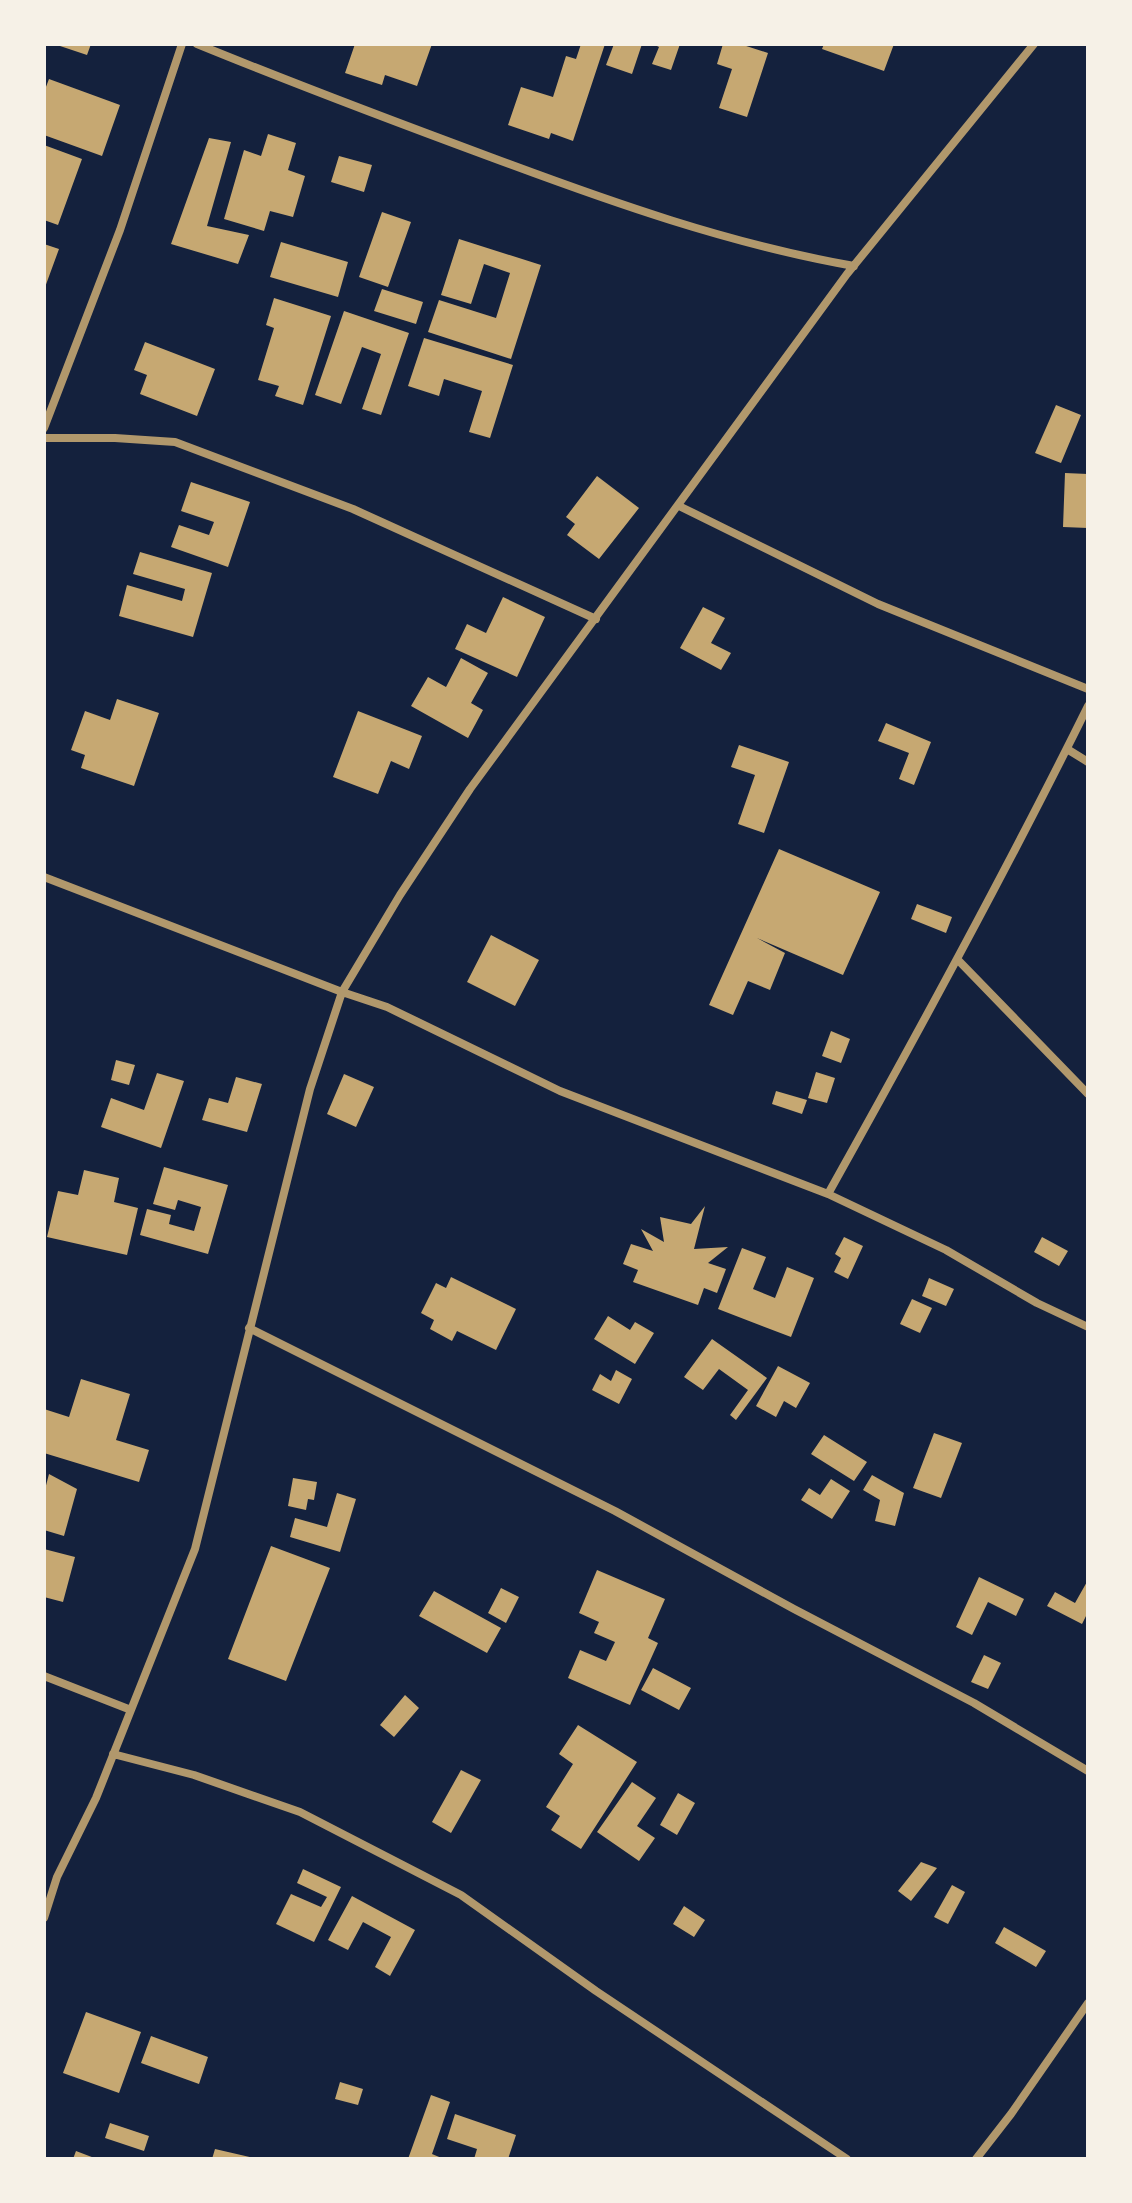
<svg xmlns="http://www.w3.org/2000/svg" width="1132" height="2203" font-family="'PT Sans',sans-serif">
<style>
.building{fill:#c6a872}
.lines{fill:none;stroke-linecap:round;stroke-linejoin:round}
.minor{stroke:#b1986c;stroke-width:8}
</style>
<rect width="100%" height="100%" fill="#14213d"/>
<!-- building -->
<path class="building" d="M54 44H91L87 55Z
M355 44H432L417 86 385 75 382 85 345 73Z
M581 44H605L573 141 551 133 549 139 508 125 521 87 553 97 566 56 576 59Z
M614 44H642L632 74 606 65Z
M653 44H680L671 70 652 64 659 47Z
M723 44H740L768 53 747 117 719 108 732 69 717 64Z
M824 44H894L884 71 822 49Z
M49 79 120 105 102 156 44 135V92Z
M268 134 296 143 288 170 305 176 293 217 270 211 264 231 224 219 244 150 261 156Z
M209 138 231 142 207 226 249 235 238 264 171 244Z
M44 145 82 159 58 225 44 220Z
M339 156 372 165 364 192 331 182Z
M382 212 411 222 388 287 359 277Z
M459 239 541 265 511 359 428 332 439 300 496 318 510 273 484 264 471 304 441 295Z
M281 242 348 262 338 297 270 277Z
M44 244 59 249 44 290Z
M382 289 423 302 416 324 374 311Z
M274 298 331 316 303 405 275 396 279 386 258 380 274 328 266 325Z
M344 311 409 333 381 415 362 409 381 354 362 347 341 404 315 395Z
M424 338 513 365 490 438 469 432 482 391 444 379 439 396 408 386Z
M145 342 215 369 197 416 140 394 147 375 134 370Z
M1056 405 1081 415 1061 463 1035 453Z
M1065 473 1088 474V528L1063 527Z
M597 476 639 508 599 559 567 535 575 524 566 517Z
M191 482 250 502 228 567 171 547 179 525 209 535 214 522 181 511Z
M140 552 212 573 193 637 119 616 127 585 182 601 185 589 133 574Z
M503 597 545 617 517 677 455 649 467 624 486 633Z
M703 607 725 618 711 643 731 653 721 670 680 648Z
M461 658 488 673 471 703 483 710 468 738 411 706 428 677 446 687Z
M117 699 159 713 134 786 81 768 85 755 71 750 85 711 110 720Z
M358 711 422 736 409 769 391 761 378 794 333 777Z
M886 723 931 742 914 785 899 779 909 753 878 741Z
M739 745 789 762 764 833 738 824 755 775 731 767Z
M779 849 880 892 843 975 757 938 785 953 770 990 748 981 733 1015 709 1005Z
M917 904 952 917 946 933 911 919Z
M491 935 539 960 515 1006 467 982Z
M831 1031 850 1039 841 1063 822 1056Z
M116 1060 135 1065 129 1085 111 1080Z
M816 1072 835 1078 827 1103 808 1098Z
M157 1073 184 1081 161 1148 101 1127 111 1098 144 1110Z
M344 1074 374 1087 356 1127 327 1114Z
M236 1077 262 1084 247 1132 202 1120 209 1098 228 1103Z
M776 1091 807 1100 802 1114 772 1104Z
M164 1167 228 1185 208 1254 140 1235 147 1209 171 1215 169 1224 194 1231 201 1207 178 1200 175 1210 153 1204Z
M84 1170 119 1178 114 1202 138 1208 127 1255 47 1237 58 1191 78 1195Z
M705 1206 694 1249 728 1247 708 1263 726 1269 717 1293 704 1288 698 1305 633 1282 638 1270 623 1264 631 1244 653 1251 641 1229 664 1242 660 1217 691 1224Z
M844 1237 863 1246 848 1279 834 1272 841 1258 835 1254Z
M1042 1237 1068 1251 1059 1266 1034 1252Z
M742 1248 766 1257 753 1289 775 1298 787 1267 814 1278 791 1337 718 1309Z
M451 1277 516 1309 496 1350 457 1331 452 1341 430 1329 434 1320 421 1313 436 1283 446 1288Z
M929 1278 954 1289 946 1306 922 1296Z
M912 1299 932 1308 920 1333 900 1324Z
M608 1316 630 1330 635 1322 654 1333 635 1364 594 1339Z
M712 1339 767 1378 736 1420 730 1415 748 1390 719 1369 703 1390 684 1377Z
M778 1366 810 1383 796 1408 784 1401 776 1417 756 1406Z
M616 1370 632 1379 619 1404 592 1390 600 1374 611 1381Z
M81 1379 130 1394 116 1440 149 1450 139 1482 44 1453V1409L69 1417Z
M934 1433 962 1443 941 1498 913 1488Z
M824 1435 867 1462 854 1481 811 1454Z
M49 1474 77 1489 64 1536 44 1530V1493Z
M872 1475 904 1493 895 1526 875 1521 880 1500 863 1490Z
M293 1478 317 1482 314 1500 308 1499 306 1510 288 1506Z
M831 1479 850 1491 832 1519 801 1500 809 1488 820 1495Z
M337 1493 356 1499 340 1552 290 1537 295 1518 327 1527Z
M271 1546 330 1568 286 1681 228 1659Z
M44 1549 75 1557 63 1602 44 1597Z
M597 1570 665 1599 648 1638 658 1643 630 1705 568 1678 580 1650 606 1661 615 1642 594 1633 599 1622 579 1613Z
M979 1577 1024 1599 1016 1616 988 1602 972 1635 956 1627Z
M1088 1580V1612L1082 1624 1047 1606 1055 1592 1075 1603Z
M501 1588 519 1597 506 1623 488 1613Z
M434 1591 501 1628 487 1653 419 1616Z
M984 1655 1001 1663 988 1689 971 1682Z
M653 1668 691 1688 679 1710 641 1690Z
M405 1695 419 1708 394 1737 380 1725Z
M578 1725 637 1762 581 1849 551 1830 560 1816 546 1807 573 1764 559 1754Z
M461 1770 481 1780 451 1833 432 1822Z
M632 1782 656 1798 637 1826 655 1838 639 1861 597 1832Z
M678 1793 695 1803 677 1835 660 1825Z
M921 1862 937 1868 911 1901 898 1891Z
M303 1869 341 1887 314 1942 276 1924 291 1894 321 1907 327 1897 297 1883Z
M952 1885 965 1892 948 1924 934 1917Z
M352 1896 415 1930 390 1976 375 1967 391 1937 363 1922 348 1950 328 1940Z
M684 1906 705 1920 694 1937 673 1924Z
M1004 1927 1046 1951 1036 1967 995 1943Z
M86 2012 141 2032 119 2093 63 2073Z
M151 2036 208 2057 199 2084 141 2063Z
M340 2082 363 2089 358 2105 335 2099Z
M431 2095 450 2102 432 2154 444 2159H408Z
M455 2114 516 2135 508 2159H474L477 2149 447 2139Z
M110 2123 149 2136 144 2151 105 2138Z
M215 2149 254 2158V2159H212Z
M76 2151 97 2159H73Z"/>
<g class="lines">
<!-- minor -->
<path class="minor" d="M197 44C295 84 393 121 493 158 611 202 729 244 854 266
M44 428 120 230 182 44
M44 438H115L175 442 353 509 596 619
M679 506 878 604 1088 689
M1067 749 1088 762
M44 877 342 992 387 1007 560 1091 828 1194 946 1250 1037 1303 1088 1327
M958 960 1088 1094
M828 1194C918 1033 1006 872 1088 706
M249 1328 615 1511 794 1609 974 1703 1088 1771
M44 1676 131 1710
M113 1754 194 1775 300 1812 461 1895 596 1991 847 2159
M44 1918 57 1877 96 1798 195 1549 310 1089 342 992 400 895 470 789 847 274 1034 44
M976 2159 1011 2114 1088 2003"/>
</g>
<!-- border -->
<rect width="1132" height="2203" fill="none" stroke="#f6f1e7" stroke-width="92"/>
</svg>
